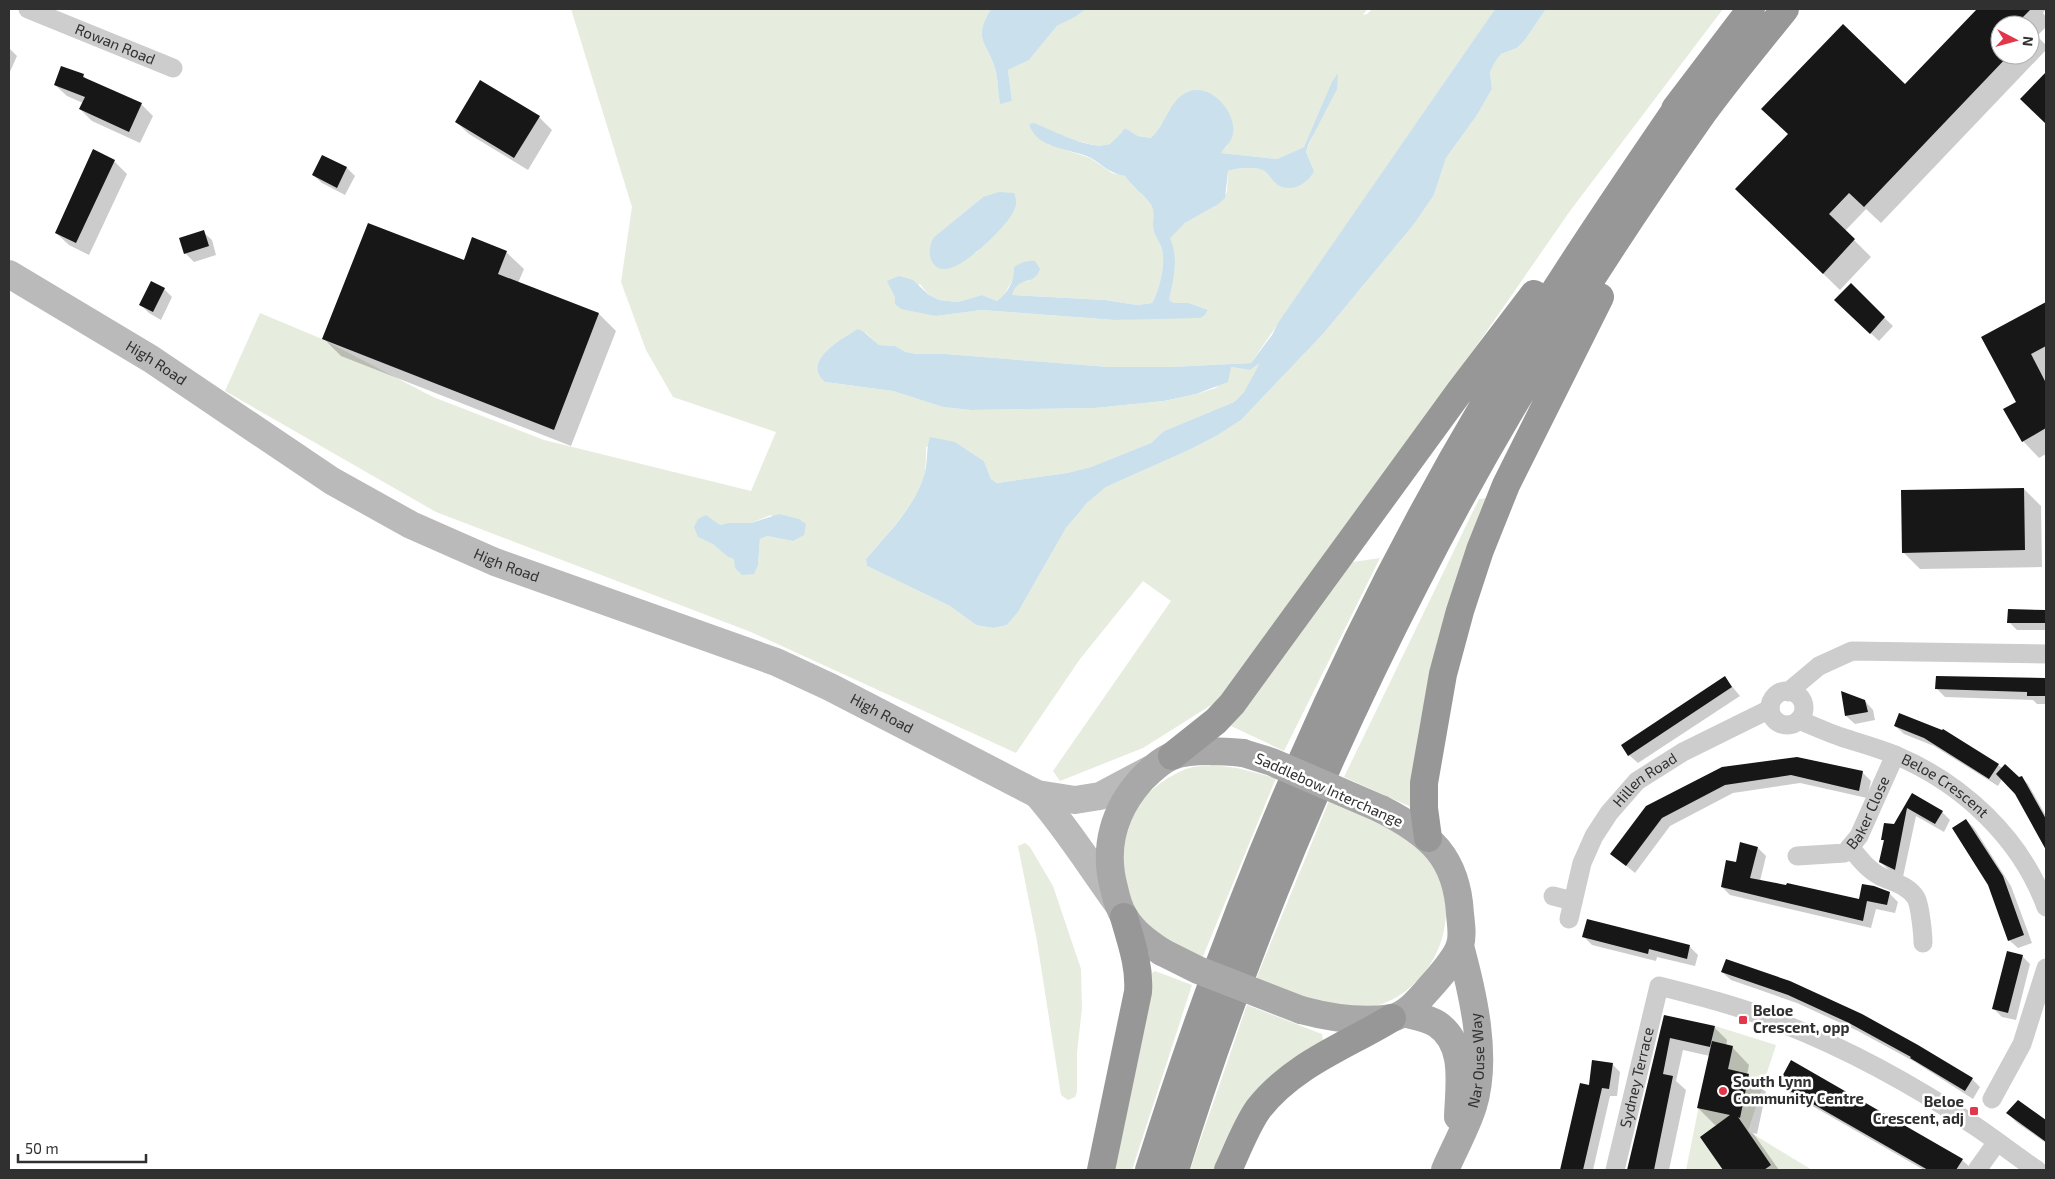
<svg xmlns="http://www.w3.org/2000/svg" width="2055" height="1179" font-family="'Exo 2',sans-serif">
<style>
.green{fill:#e6ecde;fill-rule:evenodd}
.water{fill:#cae0ec}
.shadow{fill:#0003;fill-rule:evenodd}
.building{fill:#171717}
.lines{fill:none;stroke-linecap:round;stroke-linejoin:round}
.street{stroke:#cdcdcd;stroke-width:19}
.secondary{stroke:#bababa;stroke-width:28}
.primary{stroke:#a8a8a8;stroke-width:28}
.highway{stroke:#979797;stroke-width:28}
.primary-bridge{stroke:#a8a8a8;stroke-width:28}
.poi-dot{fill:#e2364b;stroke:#fff;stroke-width:2}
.labels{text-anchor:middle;stroke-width:5;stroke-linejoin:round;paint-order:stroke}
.street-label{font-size:15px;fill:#303030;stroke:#fff}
.poi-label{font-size:15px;font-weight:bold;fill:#303030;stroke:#fff;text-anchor:start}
</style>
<rect width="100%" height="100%" fill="#fff"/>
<!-- green -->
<path class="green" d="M571 9H991C971 42 989 42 996 72 998 82 998 93 1000 103L1012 101 1008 70 1029 60 1057 26 1075 17 1086 9H1367L1363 15 1367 14 1372 9H1495L1251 363 1171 367H1109L945 354H917L906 352 895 346 879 345 865 332 825 382 893 391 943 407 971 410 1095 408 1165 401 1196 394 1216 388 1231 367 1250 370 1261 362 1244 392 1234 402 1164 431 1151 443 1091 467 1067 473 997 483 991 479 984 461 955 442 926 447C926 455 926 463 925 471 919 502 886 535 866 559L867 566 950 606 976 625 993 628 1007 625 1018 612 1066 528 1087 503 1106 487 1191 449 1218 435 1241 420 1323 334 1414 224 1434 195 1446 158 1477 115 1492 89 1490 72 1495 62 1501 54 1517 48 1525 40 1546 9H1723L1570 211 1475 348 1224 697 1143 748 1060 781 1053 771 1171 601 1143 581 1080 659 1016 753 751 632 436 512 225 391 260 313 322 339 433 397 544 440 751 491 776 432 673 397 646 350 621 282 632 207ZM1337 74 1306 152 1314 171 1276 184C1272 179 1268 172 1262 169 1253 167 1236 168 1228 171L1227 192 1217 205 1185 223 1169 238C1179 257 1174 279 1169 300L1174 303H1189L1208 310 1205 315 1114 320 982 310 936 316 896 304 895 297 920 284 929 295 939 300 958 302 982 295 997 301 1003 297 1014 277 1031 281C1019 282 1016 284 1011 295L1105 300 1137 305 1152 303C1159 292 1166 263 1162 250 1161 244 1156 238 1154 232 1151 223 1156 214 1151 205 1144 194 1132 187 1125 176L1112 173 1090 158 1047 144 1077 141 1094 145H1106L1115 141 1125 128 1138 136 1152 138 1159 131 1170 109 1228 145 1220 153 1277 159 1304 147ZM983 197 1015 208 1009 218 976 253 934 237ZM771 515 793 541 767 536 760 539 758 565 728 557 714 544 698 537 720 525 728 523H751Z
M1490 498 1431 668 1418 735 1411 807 1344 777 1479 499Z
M1380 558 1284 751 1231 726 1346 563Z
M1212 765 1237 768 1276 778 1202 959C1188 951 1156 935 1147 925 1134 911 1127 890 1124 872 1122 858 1122 845 1125 830 1132 802 1163 777 1189 768 1196 766 1205 766 1212 765Z
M1329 801C1364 816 1405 828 1429 859 1437 868 1441 882 1444 894 1455 946 1416 1003 1361 1009 1333 1012 1283 989 1256 979Z
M1025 843 1030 847 1053 886 1081 969 1082 1008 1077 1053V1092L1075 1097 1068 1100 1061 1095 1037 941 1018 846Z
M1155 971 1192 985 1132 1170H1113L1152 973Z
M1247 1005 1322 1034 1323 1041 1217 1170H1190Z
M1715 1026 1776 1045 1748 1131 1812 1170H1686Z"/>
<!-- water -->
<path class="water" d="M991 9H1086L1075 17 1057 26 1029 60 1008 70 1012 101 1000 104C998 93 998 82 996 72 989 42 971 42 991 9Z
M1495 9H1546L1525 40 1517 48 1501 54 1495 62 1490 72 1492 89 1477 115 1446 158 1434 195 1414 224 1323 334 1241 420 1218 435 1191 449 1106 487 1087 503 1066 528 1018 612 1007 625 993 628 976 625 950 606 867 566 866 559C888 533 916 506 925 472 928 460 926 449 930 437L955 442 984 461 991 479 997 483 1067 473 1091 467 1151 443 1164 431 1234 402 1244 392 1260 363 1250 370 1231 367 1228 382 1196 394 1164 401 1095 408 971 410 943 407 893 391 825 382C801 361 842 339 858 329L864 332 879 345 895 346 906 352 917 354H945L1109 367H1171L1251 363 1272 335 1278 323Z
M1338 73 1337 89 1309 143 1306 152 1314 171C1308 184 1291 193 1278 185 1271 181 1269 171 1260 169 1251 167 1236 168 1228 171L1225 198 1217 205 1185 223 1170 238C1179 258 1174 279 1169 300L1174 303H1189L1208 310 1205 315 1200 318 1114 320 982 310 936 316 901 309 895 304V297L887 281 899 276 913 280 929 295 939 300 958 302 982 295 997 301C1008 293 1015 280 1014 267 1021 263 1026 260 1035 261L1040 269C1034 287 1018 275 1012 295L1105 300 1137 305 1152 303C1159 292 1166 263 1162 250 1161 244 1156 238 1154 232 1151 223 1156 214 1151 205 1145 195 1132 187 1125 176 1109 173 1104 166 1091 158 1071 148 1037 150 1029 124L1034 123C1052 130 1090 151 1109 144 1116 140 1120 134 1125 128L1138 136 1151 138C1167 124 1168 99 1190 91 1212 84 1237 113 1233 134 1232 141 1225 147 1221 153L1277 159 1304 147 1332 82Z
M999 192 1014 193C1016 198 1017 203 1015 208 1010 224 969 262 953 267 932 276 924 253 934 237L983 197Z
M779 514 799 519 806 524 804 535 793 541 767 536 760 539 758 565 754 574 742 575 735 568 734 559 728 557 713 544 698 537 694 527 698 519 706 515 720 525 728 523H751Z"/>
<!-- shadow -->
<path class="shadow" d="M1978 9H2046L2043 13 2046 17V27L2037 36 2046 45V50L1881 223 1866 209 1845 231 1871 257 1840 290 1753 206 1905 85ZM2000 25H2030V55H2000Z
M9 48 17 56 9 74Z
M83 75 88 81 141 104 153 116 140 143 92 121 80 109 83 103 67 96 55 85Z
M481 82 539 117 552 130 528 170 469 134 456 122Z
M322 156 347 168 355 176 345 195 322 183 313 175Z
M114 161 127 174 89 255 69 245 56 233Z
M203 232 212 240 216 255 194 262 186 254 181 239Z
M506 252 524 269 518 283 599 314 616 331 571 446 341 356 324 339 464 262Z
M164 289 172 297 161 320 149 313 141 305Z
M2046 303V454L2039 458 2023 441 2018 403 1983 337Z
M1844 308 1875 309 1893 326 1879 341Z
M2024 489 2041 506 2042 567 1920 569 1903 552Z
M2009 611H2046V630H2017L2009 622Z
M1725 678 1740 696 1638 763 1629 755 1623 746Z
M1937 678 2046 679V704H2037L2033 700 1945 697 1937 689Z
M1865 701 1873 710 1875 720 1855 724 1846 716Z
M1895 726 1998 765 2019 779 2021 777 2028 784 2046 816V847L2016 793 2002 779 1998 786 1934 746 1904 734Z
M1722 769 1862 772 1871 781 1867 798 1800 783 1733 793 1670 826 1635 873 1612 854Z
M1912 795 1942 812 1950 820 1944 832 1916 816 1903 877 1889 870 1880 862 1885 842 1883 840 1885 825 1894 826Z
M1966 820 1974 828 2011 886 2032 943 2018 948 2009 940Z
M1758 848 1766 856 1760 881 1860 900 1889 893 1898 902 1895 913 1876 909 1871 928 1730 895 1722 887 1737 863Z
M1584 937 1689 946 1698 955 1695 966 1657 957 1656 961 1592 945Z
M2022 956 2030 964 2016 1020 2002 1017 1993 1008Z
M1726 960 1972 1079 1980 1087 1973 1099 1915 1062 1858 1031 1797 1003 1731 980 1722 972Z
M1665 1016 1714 1027 1727 1040 1726 1046 1732 1047 1749 1065 1747 1075 1766 1092 1757 1134 1753 1133 1779 1170H1725L1702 1138 1718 1125H1715L1698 1108 1710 1056 1683 1050 1676 1081 1686 1090 1669 1170H1628Z
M1612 1064 1620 1072 1617 1096H1610L1593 1170H1561L1580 1085 1590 1087Z
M1779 1084 1962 1160 1971 1168 1969 1170H1924L1788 1092Z
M2018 1102 2046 1122V1143L2016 1122 2008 1113Z"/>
<!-- building -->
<path class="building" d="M1977 9H2031L2015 25H2000V55H2009L1864 207 1849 193 1829 214 1855 239 1823 274 1735 189 1788 134 1761 109 1843 24 1905 84Z
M61 66 84 74 83 77 142 103 129 132 79 109 85 97 54 85Z
M2046 72V124L2020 99Z
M480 80 540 116 514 158 455 122Z
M93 149 115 160 76 243 55 233Z
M322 155 347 167 337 188 312 175Z
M368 223 464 260 472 237 507 251 498 274 599 313 554 430 322 339Z
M204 230 209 246 184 254 179 238Z
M151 281 165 288 153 312 139 305Z
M1851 283 1885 317 1870 334 1834 300Z
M2046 302V346L2031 354 2046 383V428L2022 442 2003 409 2016 402 1981 337Z
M2024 488 2025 550 1902 553 1901 490Z
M2008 609 2046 610V623H2007Z
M1725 676 1732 687 1628 756 1621 745Z
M1936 676 2046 678V696H2027V692L1935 689Z
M1841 691 1865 700 1868 712 1845 716Z
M1899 713 1942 730 1943 729 1999 764 1989 779 1924 738 1894 726Z
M1797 757 1863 771 1859 791 1791 775 1725 785 1662 818 1626 866 1610 854 1646 806 1722 767Z
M2005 764 2019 777 2022 776 2046 819V850L2015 794 1996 774Z
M1912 793 1943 811 1935 824 1907 808 1895 870 1879 862 1884 840H1881L1884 823 1894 824Z
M1966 819 2003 876 2024 935 2008 941 1988 885 1952 828Z
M1740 842 1758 847 1750 878 1786 885 1787 883 1859 899 1862 884 1874 886 1890 892 1887 905 1867 901 1863 921 1721 887 1726 860 1736 862Z
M1587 919 1690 945 1687 959 1649 949 1648 954 1582 937Z
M2007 951 2023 955 2008 1013 1992 1009Z
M1726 959 1790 981 1862 1014 1918 1045 1973 1078 1965 1091 1910 1058 1911 1057 1849 1023 1788 995 1721 972Z
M1664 1015 1715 1026 1710 1047 1670 1038 1663 1074 1673 1076 1654 1170H1627Z
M1712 1041 1733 1046 1728 1069 1749 1074 1740 1118 1738 1117 1771 1165 1764 1170H1723L1700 1137 1730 1115 1697 1108Z
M1592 1060 1613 1063 1609 1089 1602 1088 1583 1170H1560L1580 1083 1589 1085Z
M1791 1060 1963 1159 1956 1170H1928L1778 1084Z
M2018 1100 2046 1120V1142L2006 1113Z"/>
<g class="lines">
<!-- street -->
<g class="street">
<path id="s1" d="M28 9 173 68"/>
<circle cx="1787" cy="708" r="17"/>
<path d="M1788 692 1819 666 1852 651 2046 654"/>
<path id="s2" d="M1799 720C1813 726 1827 732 1841 737 1859 743 1878 748 1895 755 1962 783 2021 838 2046 907"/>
<path d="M1850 847C1859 858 1867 869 1880 876 1892 882 1908 885 1916 898 1920 905 1923 934 1923 943"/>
<path id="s3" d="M1797 856 1845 853 1859 836 1895 755"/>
<path d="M1553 896 1573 901"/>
<path id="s4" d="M1569 919 1582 863 1594 836 1609 813 1637 781 1683 752 1770 709"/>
<path d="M1992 1099 2022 1044 2046 968"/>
<path id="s5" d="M1615 1170 1659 986C1699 996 1738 1006 1776 1021 1844 1047 1915 1086 1975 1126 1996 1140 2016 1156 2037 1170"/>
<path d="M1977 1170 1997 1142"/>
</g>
<!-- secondary -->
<g class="secondary">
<path id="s6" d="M9 274 151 359 332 481 411 525 495 562 776 662 830 687 1037 794 1075 800 1100 796 1151 769"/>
<path d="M1037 794C1067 828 1091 867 1118 904"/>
</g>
<!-- primary -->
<g class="primary">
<path d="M1162 952C1147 942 1133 932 1124 916 1118 907 1116 897 1114 888 1103 847 1114 810 1142 779 1150 771 1160 761 1172 756 1191 749 1223 751 1243 753"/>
<path d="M1301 1010C1331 1018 1361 1023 1391 1018 1408 1015 1421 997 1432 985 1440 976 1457 956 1460 945 1463 936 1461 924 1460 914 1457 857 1430 834 1381 809"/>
<path d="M1404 1013C1414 1016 1428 1018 1437 1024 1467 1044 1459 1086 1458 1117"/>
<path id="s7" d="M1445 1170C1454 1149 1466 1128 1473 1106 1488 1057 1473 994 1460 946"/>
</g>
<!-- highway -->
<path class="highway" d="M1675 109 1751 9
M1172 756 1216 721 1232 704 1460 391 1534 294
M1428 838 1424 808V783L1443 674 1460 611 1480 550 1506 485 1600 297
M1101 1170 1138 992C1140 966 1131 942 1124 917
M1149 1170C1232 905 1342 644 1484 405 1547 299 1616 197 1686 95
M1175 1170C1238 968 1319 770 1416 582 1499 419 1598 262 1703 113 1729 77 1758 43 1785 9
M1228 1170C1237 1151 1247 1124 1259 1108 1294 1064 1346 1046 1392 1018"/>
<!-- primary-bridge -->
<path class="primary-bridge" d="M1243 753 1272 762 1381 809
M1162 952 1198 970 1301 1010"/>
</g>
<!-- markers -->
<g class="poi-dot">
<rect x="1738" y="1015" width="10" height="10" rx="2.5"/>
<circle cx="1723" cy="1091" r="5"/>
<rect x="1969" y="1106" width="10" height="10" rx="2.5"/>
</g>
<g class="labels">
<!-- street labels -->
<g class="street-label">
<text dy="5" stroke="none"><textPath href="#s1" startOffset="94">Rowan Road</textPath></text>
<text dy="5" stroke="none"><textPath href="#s6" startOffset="172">High Road</textPath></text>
<text dy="5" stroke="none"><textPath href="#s6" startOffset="578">High Road</textPath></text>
<text dy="5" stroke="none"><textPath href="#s6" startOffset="982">High Road</textPath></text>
<text dy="5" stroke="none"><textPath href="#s4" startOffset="164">Hillen Road</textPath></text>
<text dy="5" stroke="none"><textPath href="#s2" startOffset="161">Beloe Crescent</textPath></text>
<text transform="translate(1329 790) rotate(24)" y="5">Saddlebow Interchange</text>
<text dy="5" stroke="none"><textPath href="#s3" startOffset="95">Baker Close</textPath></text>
<text dy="5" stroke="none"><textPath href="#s7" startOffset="116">Nar Ouse Way</textPath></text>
<text dy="5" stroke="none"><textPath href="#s5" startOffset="95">Sydney Terrace</textPath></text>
</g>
<!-- poi labels -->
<g class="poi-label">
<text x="1753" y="1016">Beloe<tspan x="1753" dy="17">Crescent, opp</tspan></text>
<text x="1733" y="1087">South Lynn<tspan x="1733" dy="17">Community Centre</tspan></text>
<text x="1964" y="1107" text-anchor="end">Beloe<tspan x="1964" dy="17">Crescent, adj</tspan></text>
</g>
</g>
<!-- border -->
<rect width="2055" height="1179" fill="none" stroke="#303030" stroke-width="20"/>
<!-- north arrow -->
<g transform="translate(2015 40) rotate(96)"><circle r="24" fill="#ffffff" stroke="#acacac"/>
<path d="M0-4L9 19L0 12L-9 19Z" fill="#e2364b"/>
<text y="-8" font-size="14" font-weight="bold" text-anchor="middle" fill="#303030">N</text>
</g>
<!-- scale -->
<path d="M18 1154v8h128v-8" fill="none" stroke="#303030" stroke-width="2.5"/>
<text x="25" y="1154" font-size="15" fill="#303030" stroke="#ffffff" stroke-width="4" paint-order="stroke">50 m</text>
</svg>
